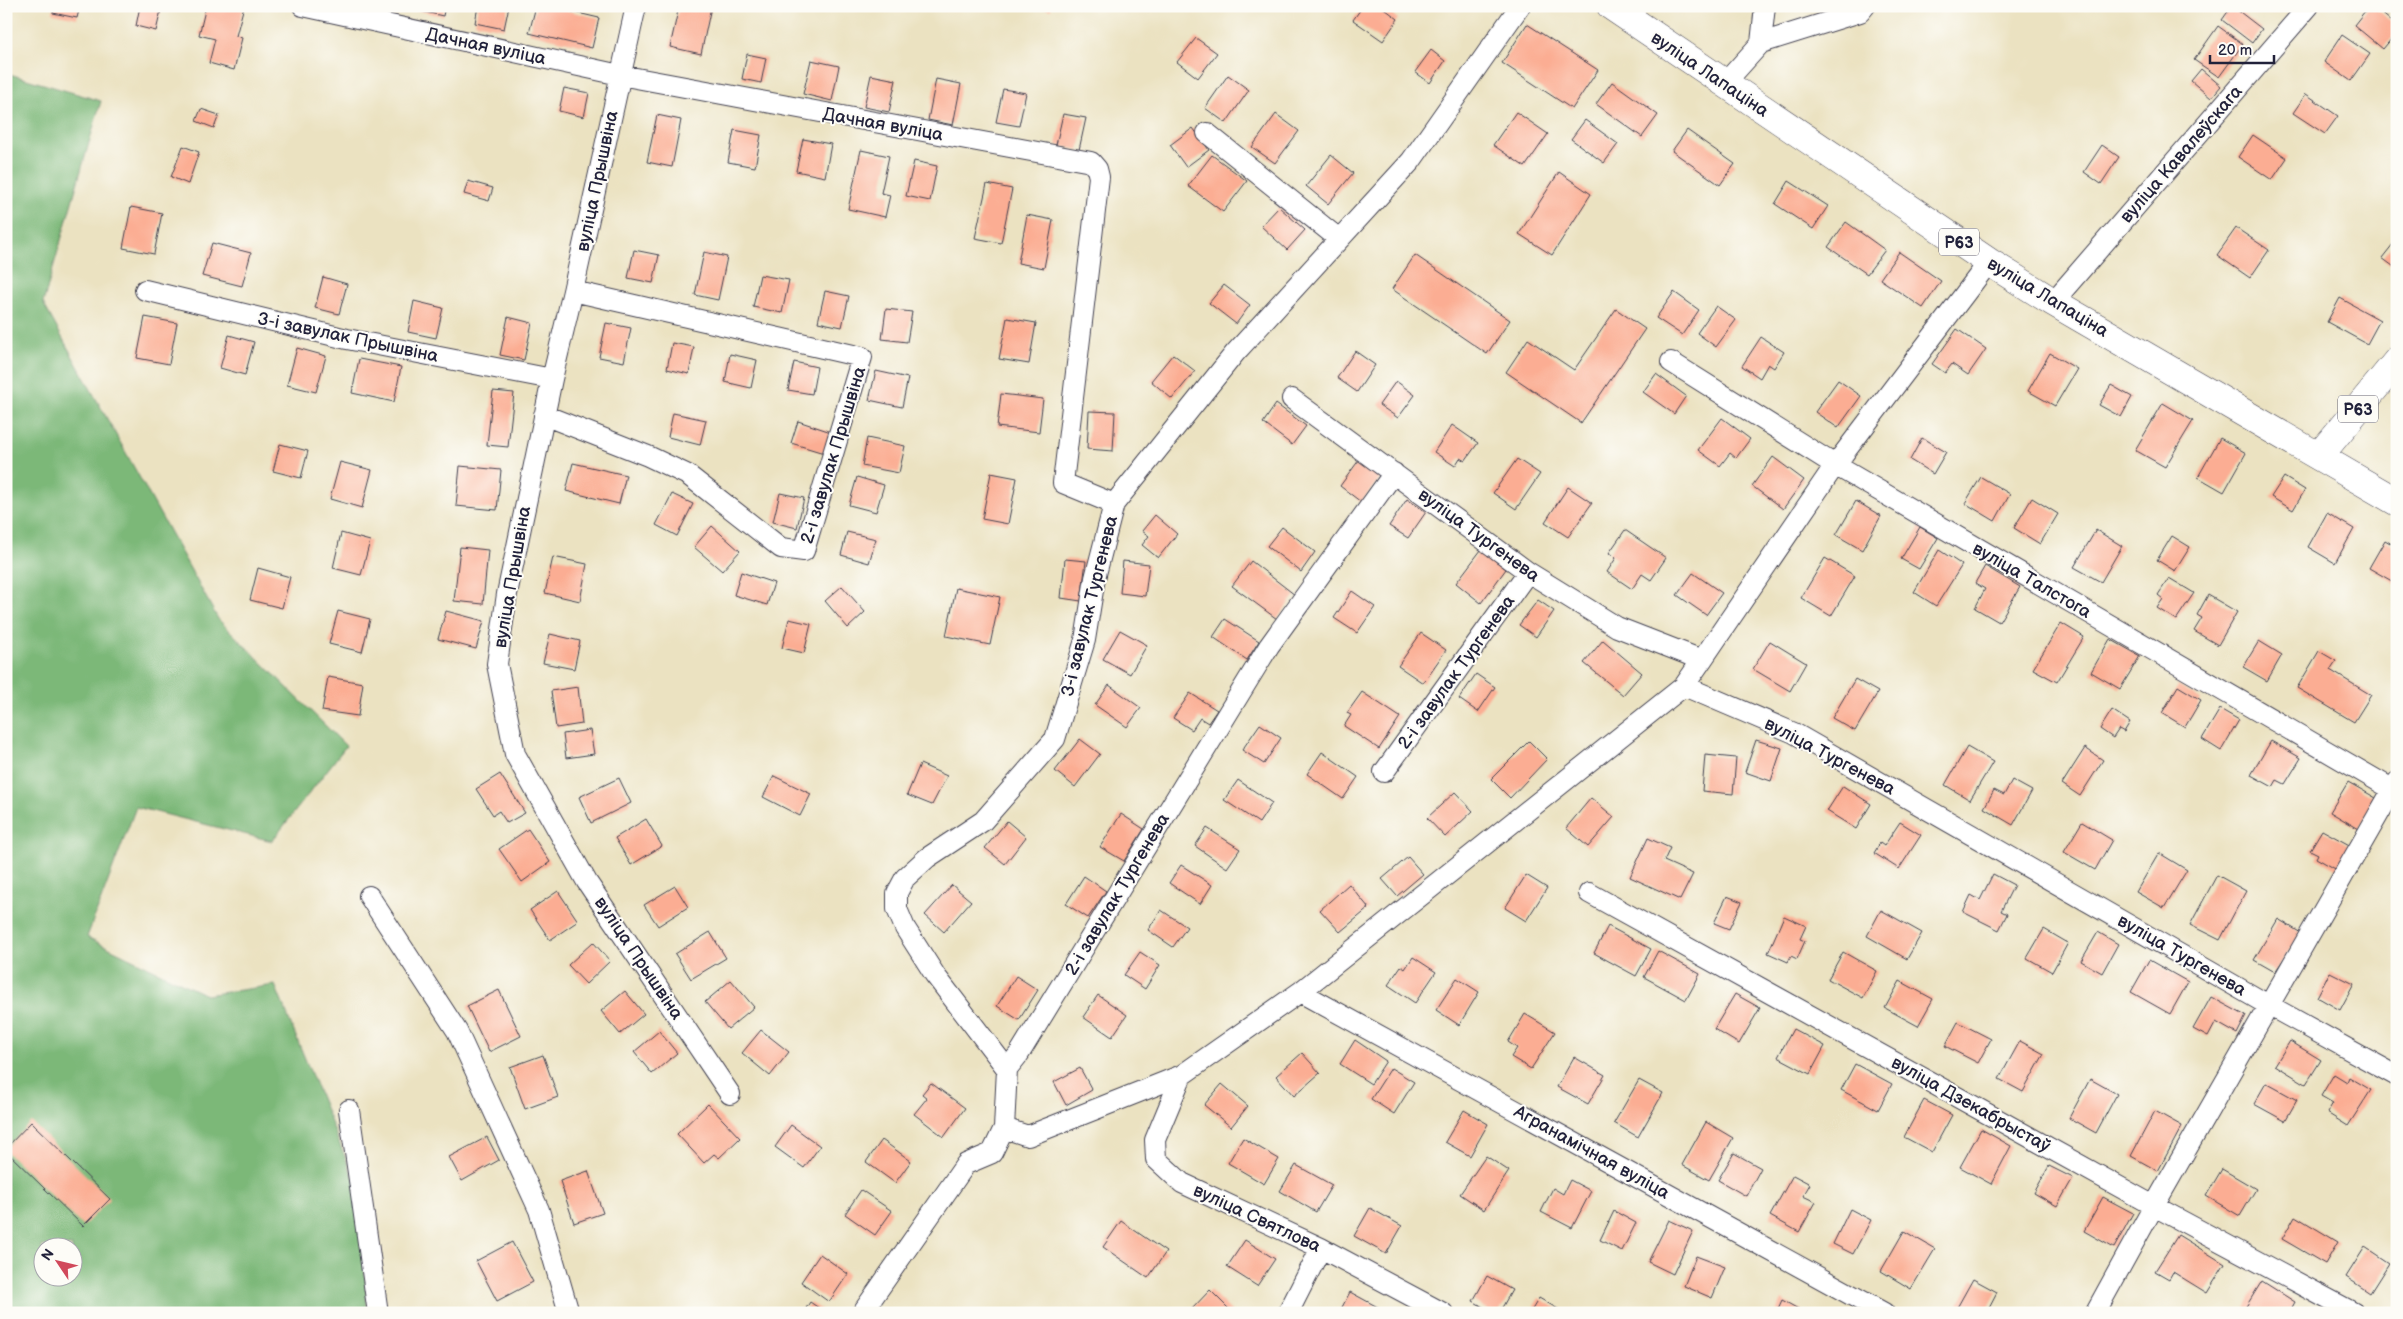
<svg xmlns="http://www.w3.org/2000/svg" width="2403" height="1319" font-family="'Balsamiq Sans',sans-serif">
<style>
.forest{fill:#7cb878;stroke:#4f6d5a;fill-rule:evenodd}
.building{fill:#fbad93}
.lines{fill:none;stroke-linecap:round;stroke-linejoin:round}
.street-casing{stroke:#403f4f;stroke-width:22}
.primary-casing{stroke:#403f4f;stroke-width:29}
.street{stroke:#fff;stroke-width:20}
.primary{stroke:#fff;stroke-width:28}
.labels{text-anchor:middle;stroke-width:4;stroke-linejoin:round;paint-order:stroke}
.shield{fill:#fdfcf7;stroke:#646373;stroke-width:1}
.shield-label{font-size:16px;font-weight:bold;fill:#22223b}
.street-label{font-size:18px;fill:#22223b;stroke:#fdfcf7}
</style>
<rect width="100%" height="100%" fill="#fdfcf7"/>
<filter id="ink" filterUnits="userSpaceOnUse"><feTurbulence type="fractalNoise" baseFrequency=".02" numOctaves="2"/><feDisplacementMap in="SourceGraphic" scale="10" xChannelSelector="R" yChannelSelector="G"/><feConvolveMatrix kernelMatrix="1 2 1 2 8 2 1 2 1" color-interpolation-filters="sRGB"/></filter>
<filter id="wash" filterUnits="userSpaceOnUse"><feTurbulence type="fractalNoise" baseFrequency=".0096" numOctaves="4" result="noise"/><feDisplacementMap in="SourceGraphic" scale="20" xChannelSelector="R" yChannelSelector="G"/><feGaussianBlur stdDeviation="1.12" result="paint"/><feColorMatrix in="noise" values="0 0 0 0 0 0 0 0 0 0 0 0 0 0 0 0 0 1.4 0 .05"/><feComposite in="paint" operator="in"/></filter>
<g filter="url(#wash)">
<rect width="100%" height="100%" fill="#ebe2c1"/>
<!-- forest -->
<path class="forest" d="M6 73 101 101 43 303 218 619 346 746 272 841 136 807 87 937 206 995 275 985 361 1196 367 1313H6ZM42 1246H72V1276H42Z"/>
<g id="blocks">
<!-- building -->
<path class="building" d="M54 6H80L77 18 53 13Z
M140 6H162L156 31 136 26Z
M206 6H244L236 36 242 38 234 70 209 63 215 39 199 35Z
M417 6H445L443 16 416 10Z
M478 6H509L504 29 475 23Z
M536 6H548L599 18 592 48 529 33Z
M679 6 711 7 701 54 670 47Z
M1038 6H1051V10Z
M1363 6H1381L1398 19 1383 41 1353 20Z
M2232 6 2262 29 2252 43 2222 20Z
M2369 6H2373L2397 26V32L2383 49 2354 25Z
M1527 24 1598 70 1572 109 1502 63Z
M2218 26 2243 44 2219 77 2194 60Z
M2342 35 2370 54 2351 81 2324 62Z
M1196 38 1217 53 1198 78 1177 62Z
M1431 50 1445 61 1430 83 1415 72Z
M747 54 766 58 761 83 742 79Z
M811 60 839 66 832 101 803 94Z
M2201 69 2221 86 2211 98 2191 81Z
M871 75 896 80 889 112 864 107Z
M1228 75 1249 90 1226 123 1205 108Z
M936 79 961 84 953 125 928 120Z
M1612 82 1658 115 1642 137 1596 104Z
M564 88 589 93 584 117 559 111Z
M1003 89 1026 93 1019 126 996 122Z
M2306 94 2338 116 2325 134 2293 113Z
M201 109 219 115 214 128 196 121Z
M1516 112 1548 134 1525 167 1493 145Z
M1063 114 1086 118 1079 150 1056 145Z
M1276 114 1299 131 1275 163 1252 147Z
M657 115 681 120 672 167 647 162Z
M1585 120 1618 144 1604 163 1571 139Z
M1193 128 1209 150 1186 167 1170 145Z
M734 130 761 135 755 167 728 162Z
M1687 130 1735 164 1720 185 1672 151Z
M2253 135 2287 158 2272 180 2238 157Z
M803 139 831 144 825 177 796 171Z
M2102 145 2119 157 2101 184 2084 172Z
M183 146 199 152 188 184 171 177Z
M861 150 889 156 881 193 890 195 885 217 848 209Z
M1212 155 1247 181 1223 212 1188 186Z
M1331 155 1353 173 1328 204 1306 186Z
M914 161 937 166 930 201 906 196Z
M1559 172 1591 194 1552 255 1519 234Z
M468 181 493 188 489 201 464 194Z
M1789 181 1828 206 1813 229 1775 204Z
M987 184 1012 189 1001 243 975 238Z
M131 207 162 213 154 254 123 248Z
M1279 207 1305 230 1287 250 1261 226Z
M1027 215 1053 220 1044 268 1018 263Z
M1846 222 1885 250 1867 274 1828 247Z
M2236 228 2269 250 2250 278 2217 255Z
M2397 239V269L2382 258Z
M212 243 251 253 242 286 202 276Z
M634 250 659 255 653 283 628 278Z
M704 252 727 257 718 300 695 295Z
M1899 252 1941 281 1923 308 1880 279Z
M1415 255 1510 320 1487 354 1392 289Z
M760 275 789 280 782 313 753 307Z
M323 277 347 284 339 314 315 308Z
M1224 285 1250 305 1236 324 1209 303Z
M825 291 849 296 842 327 818 322Z
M1674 292 1699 310 1682 335 1656 318Z
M2340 298 2380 320 2367 344 2327 322Z
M414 301 443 308 436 338 408 332Z
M1716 306 1736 320 1716 347 1697 333Z
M886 309 912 312 907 342 882 339Z
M1616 309 1645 329 1581 423 1506 372 1528 339 1574 370Z
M145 317 177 323 169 364 137 358Z
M508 317 532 323 524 360 500 355Z
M1007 318 1036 323 1029 364 999 359Z
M606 323 631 328 624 362 599 357Z
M1957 329 1986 349 1968 375 1952 364 1945 373 1932 364Z
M229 335 254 342 245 375 220 368Z
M1761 337 1784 352 1774 368 1768 364 1760 378 1742 366Z
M672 343 694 347 689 374 667 369Z
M297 348 326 356 316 392 287 385Z
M1355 351 1375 365 1357 392 1337 378Z
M2050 353 2077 369 2055 406 2028 391Z
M730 354 757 360 751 388 725 382Z
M1173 354 1195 371 1172 399 1151 381Z
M359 359 401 367 394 402 352 393Z
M794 362 817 367 812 394 788 390Z
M876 371 908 378 902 407 869 400Z
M1656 374 1686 396 1674 414 1643 392Z
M1838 380 1861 396 1838 428 1815 412Z
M1396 381 1415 395 1398 418 1379 405Z
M2111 385 2132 397 2121 417 2099 405Z
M493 391 514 393 508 447 487 445Z
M1001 394 1043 399 1039 432 997 427Z
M2163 403 2193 421 2165 467 2135 450Z
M1276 404 1306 426 1292 445 1263 423Z
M1089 411 1115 412 1113 451 1087 449Z
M673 413 706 420 700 445 668 437Z
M1722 418 1750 439 1736 458 1730 453 1720 466 1698 450Z
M798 421 831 432 824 453 791 443Z
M1452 425 1478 443 1465 461 1460 458 1455 466 1434 452Z
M867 438 905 446 899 473 862 466Z
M1922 438 1946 452 1933 474 1910 460Z
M2220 438 2246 453 2224 492 2198 477Z
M280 444 308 451 301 478 273 471Z
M1773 457 1804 480 1783 509 1752 486Z
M1517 459 1540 474 1516 509 1493 493Z
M1359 460 1381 477 1361 502 1340 486Z
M340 462 372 470 362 508 330 499Z
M573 463 626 475 619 504 566 491Z
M460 466 501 470 497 510 456 506Z
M991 473 1017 478 1008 524 982 519Z
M857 477 884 485 876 512 849 505Z
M1981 477 2010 494 1995 521 1965 503Z
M2284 477 2305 490 2293 510 2271 497Z
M1568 487 1592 503 1568 537 1545 522Z
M780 493 804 498 797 528 773 522Z
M672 494 693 504 677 536 656 525Z
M2032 498 2058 514 2040 544 2014 528Z
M1407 499 1426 512 1408 538 1389 526Z
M1856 501 1881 516 1862 550 1836 535Z
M2327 513 2354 529 2335 563 2308 547Z
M1155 515 1177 534 1158 558 1142 545 1149 536 1142 531Z
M712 526 740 551 722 571 694 547Z
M1282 527 1315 552 1301 572 1267 546Z
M1920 527 1938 538 1919 569 1901 559Z
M1625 530 1666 558 1651 580 1642 574 1632 589 1607 572 1616 558 1609 553Z
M2096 530 2122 546 2101 582 2074 567Z
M847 532 876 539 869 563 841 555Z
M341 533 370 541 361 575 333 568Z
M2172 536 2190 547 2175 571 2157 560Z
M2385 540 2397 547V584L2369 568Z
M460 547 488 550 483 604 454 601Z
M1481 550 1506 569 1481 603 1456 583Z
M1939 550 1962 565 1936 606 1914 592Z
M553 557 587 564 580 601 545 593Z
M1825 558 1855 576 1831 616 1801 598Z
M1065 559 1086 561 1081 601 1061 598Z
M1123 561 1149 564 1145 596 1120 593Z
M1251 561 1295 595 1277 619 1232 586Z
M1985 566 2020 587 1999 622 1975 608 1985 589 1975 583Z
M258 568 290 577 282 608 250 600Z
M741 572 774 583 767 605 734 595Z
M1693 573 1722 593 1706 615 1677 595Z
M2169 578 2194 593 2176 620 2157 608 2163 599 2158 595Z
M842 586 865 612 848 628 825 601Z
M956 588 1000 597 990 645 946 636Z
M1352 591 1375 607 1357 633 1334 618Z
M2208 595 2237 612 2218 645 2194 631 2202 618 2197 615Z
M1538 600 1554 611 1536 637 1519 625Z
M338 611 370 619 362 652 329 644Z
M446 611 484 621 476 649 438 639Z
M789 619 811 624 804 653 782 648Z
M1225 619 1259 641 1247 660 1213 637Z
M2061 623 2084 637 2057 682 2033 669Z
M1120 630 1147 645 1130 674 1103 659Z
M1421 633 1446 650 1423 683 1398 666Z
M550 634 580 641 574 669 543 663Z
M2110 639 2140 656 2120 689 2091 672Z
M1603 640 1642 673 1623 695 1584 663Z
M1770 641 1806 663 1790 691 1753 669Z
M2259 641 2282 655 2267 681 2243 667Z
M2319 651 2336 661 2330 670 2371 695 2354 722 2297 688Z
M1476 674 1495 687 1478 712 1459 699Z
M328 677 363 683 358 716 322 711Z
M1855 679 1878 692 1855 731 1832 718Z
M1109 685 1141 708 1127 727 1095 705Z
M2178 686 2201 700 2185 727 2162 713Z
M578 687 582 724 556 728 551 691Z
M1362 692 1400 717 1379 749 1344 726 1351 715 1347 713Z
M1190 693 1217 710 1208 723 1200 718 1192 730 1173 718Z
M2220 709 2239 720 2221 751 2202 739Z
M2112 710 2130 722 2124 732 2119 729 2113 738 2100 729Z
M1260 724 1281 738 1264 764 1242 750Z
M590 730 594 754 566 758 563 734Z
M1080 739 1100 754 1075 787 1055 771Z
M1756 740 1782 748 1771 781 1745 772Z
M1529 741 1547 759 1510 798 1491 779Z
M2271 741 2301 758 2285 784 2277 780 2273 787 2251 775Z
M1967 747 1993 762 1970 800 1945 785Z
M2085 748 2103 760 2080 796 2062 784Z
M1322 752 1358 777 1343 799 1307 774Z
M1705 755 1736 758 1733 794 1702 791Z
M920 764 947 776 932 805 907 795Z
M500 774 525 813 507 823 499 811 493 815 476 789Z
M774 776 811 794 800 816 763 797Z
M619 778 631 803 591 823 579 797Z
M1238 780 1272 803 1259 823 1224 800Z
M2012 780 2032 791 2013 825 1984 808 1994 790 2004 795Z
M2348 782 2376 798 2359 829 2330 812Z
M1843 786 1871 804 1856 829 1827 811Z
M1455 792 1473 811 1445 837 1427 818Z
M1591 798 1614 817 1588 847 1566 828Z
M1121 814 1144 829 1124 861 1100 847Z
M646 819 662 846 631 865 615 838Z
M1007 821 1026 837 1005 864 985 848Z
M1900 822 1921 835 1899 869 1874 853 1880 843 1884 846Z
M2082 822 2112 840 2095 870 2064 852Z
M1207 828 1240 849 1227 868 1195 846Z
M528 829 550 862 522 882 499 849Z
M2322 830 2353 847 2339 871 2316 858 2318 854 2310 850Z
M1648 838 1670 848 1664 861 1693 874 1680 900 1630 877Z
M2159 853 2187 870 2164 908 2136 892Z
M1408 857 1423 874 1397 896 1382 879Z
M1181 865 1212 885 1200 904 1169 883Z
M1993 874 2014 885 2001 911 2007 914 1999 930 1963 912 1971 895 1980 900Z
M1526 875 1547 888 1526 921 1505 908Z
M2217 875 2246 891 2220 940 2190 925Z
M1084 876 1106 891 1088 918 1066 904Z
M1349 884 1369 908 1340 932 1320 910Z
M952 885 971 901 944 932 925 915Z
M675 886 688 907 658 926 644 905Z
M558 891 578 921 550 940 530 910Z
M1727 896 1742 902 1729 929 1714 923Z
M1161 910 1187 927 1173 947 1148 930Z
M1881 910 1922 933 1907 959 1867 936Z
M1784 916 1806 926 1800 939 1805 941 1797 959 1791 956 1788 962 1768 953Z
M2278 919 2301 933 2275 972 2254 960Z
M1608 926 1651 949 1636 976 1594 953Z
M2044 929 2068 943 2052 972 2027 958Z
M710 932 726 958 691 979 675 954Z
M2098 932 2118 944 2102 973 2081 961Z
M593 942 610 961 586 984 568 965Z
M1658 951 1700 974 1686 1000 1644 977Z
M1140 952 1160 965 1145 989 1124 975Z
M1843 952 1877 971 1863 998 1828 979Z
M1413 957 1436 972 1415 1003 1388 985 1401 966 1405 969Z
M2149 960 2188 982 2170 1014 2131 992Z
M2330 972 2354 984 2340 1010 2317 997Z
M1016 976 1038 990 1019 1020 997 1006Z
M1457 978 1479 992 1459 1025 1436 1010Z
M731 980 754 1007 728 1029 705 1002Z
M1900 981 1933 999 1918 1026 1885 1008Z
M499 990 521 1036 489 1052 467 1006Z
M625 991 644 1014 620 1034 601 1011Z
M1735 994 1760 1008 1739 1044 1714 1029Z
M1098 995 1127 1015 1112 1037 1083 1017Z
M2211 997 2246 1016 2237 1034 2216 1022 2208 1037 2193 1029Z
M1525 1014 1555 1032 1531 1069 1511 1057 1517 1048 1508 1042Z
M1958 1022 1991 1039 1978 1063 1945 1046Z
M1793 1029 1825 1046 1810 1074 1778 1057Z
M761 1030 789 1052 770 1076 742 1053Z
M659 1031 677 1053 652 1074 634 1052Z
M1355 1040 1386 1061 1371 1084 1340 1064Z
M2020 1041 2044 1054 2023 1092 1999 1079Z
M2290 1041 2321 1060 2306 1084 2275 1065Z
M1302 1053 1320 1073 1294 1096 1276 1076Z
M543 1055 558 1097 525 1109 510 1067Z
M1574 1057 1605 1075 1588 1104 1557 1087Z
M1855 1064 1892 1084 1878 1110 1841 1090Z
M1080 1068 1092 1090 1066 1105 1054 1082Z
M1391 1068 1414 1082 1394 1114 1371 1099Z
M2334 1074 2347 1082 2349 1077 2371 1090 2348 1126 2327 1113 2333 1103 2321 1096Z
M2090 1079 2117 1094 2096 1133 2069 1118Z
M1639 1080 1663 1093 1638 1137 1614 1123Z
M931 1083 965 1108 944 1137 914 1114 927 1098 922 1094Z
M2266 1083 2297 1100 2285 1121 2254 1104Z
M1222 1084 1248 1106 1231 1127 1204 1105Z
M1924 1100 1952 1115 1932 1152 1904 1137Z
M708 1104 740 1138 719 1158 714 1154 704 1163 677 1134Z
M1464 1110 1488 1124 1470 1156 1445 1142Z
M2155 1111 2182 1126 2158 1171 2131 1156Z
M31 1122 110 1199 83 1226 6 1151V1148Z
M1706 1122 1733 1138 1709 1180 1682 1165Z
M791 1125 820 1146 804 1168 775 1147Z
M1981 1129 2011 1146 1991 1184 1960 1167Z
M487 1137 499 1160 462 1181 449 1157Z
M1243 1138 1279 1159 1264 1184 1228 1163Z
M882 1140 911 1161 895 1183 866 1162Z
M1734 1153 1761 1168 1746 1196 1718 1180Z
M1486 1156 1509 1171 1484 1210 1460 1194Z
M1296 1165 1332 1185 1316 1212 1280 1191Z
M2049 1166 2073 1178 2057 1206 2034 1193Z
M2222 1169 2256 1189 2240 1216 2206 1196Z
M588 1171 603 1213 574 1223 560 1181Z
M1793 1175 1810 1184 1803 1196 1816 1202 1799 1232 1770 1216Z
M1570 1180 1591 1191 1572 1228 1541 1212 1553 1188 1563 1194Z
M861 1190 892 1211 875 1235 845 1214Z
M2103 1197 2133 1213 2114 1248 2084 1231Z
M1370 1208 1402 1226 1386 1254 1354 1236Z
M1850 1209 1871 1220 1853 1254 1833 1244Z
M1614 1211 1636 1223 1622 1251 1600 1240Z
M2295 1216 2338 1242 2325 1264 2282 1239Z
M1669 1220 1693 1231 1673 1274 1648 1262Z
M1121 1221 1166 1252 1148 1278 1103 1247Z
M1904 1231 1935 1249 1911 1289 1881 1271Z
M2178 1235 2225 1264 2207 1293 2173 1272 2169 1279 2155 1271Z
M1245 1240 1275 1259 1257 1286 1227 1267Z
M512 1242 533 1282 497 1301 476 1261Z
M2365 1247 2389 1263 2370 1293 2346 1277Z
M820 1254 848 1274 829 1302 801 1282Z
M1696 1256 1725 1267 1712 1298 1684 1286Z
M1487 1276 1512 1290 1499 1313H1493L1473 1301Z
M1973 1279 1997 1292 1986 1313H1954Z
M2262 1281 2295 1302 2289 1313H2242Z
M1210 1290 1233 1313H1194L1191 1310Z
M1350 1292 1385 1311 1384 1313H1339Z
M1539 1298 1565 1313H1530Z
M1782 1300 1802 1311V1313H1776Z
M810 1302 826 1313H803Z"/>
</g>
</g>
<g filter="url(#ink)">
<use href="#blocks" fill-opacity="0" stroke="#403f4f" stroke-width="1"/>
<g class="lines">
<defs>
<path id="street" d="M303 6 620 75 1091 162 1097 169 1099 177 1063 483 1114 504
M636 6 573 291 552 379 507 594 497 664 515 754 587 882 730 1094
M1761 43 1765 6
M1724 84 1761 43 1860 12 1865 6
M1207 133 1339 239
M145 290 347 339 552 379
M2053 302 2309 6
M1671 362 1835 465 2397 792
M1292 399 1528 572 1617 627 1702 660 1684 686 1794 733 2270 1006 2397 1076
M544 415 648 456 688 475 781 548 804 551 862 357 573 291
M1702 660 1835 465 1989 262
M1384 772 1528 572
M1589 893 2154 1206 2354 1313
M369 896 457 1031 539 1210 569 1313
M1300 992 1884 1313
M1007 1069 935 975 905 928 897 909V893L905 878 927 858 983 821 1055 739 1085 640 1095 578 1114 504 1235 353 1411 161 1520 6
M1182 1075 1155 1140 1156 1159 1182 1183 1321 1248 1443 1313
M349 1110 378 1313
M1004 1128 1028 1136 1182 1075 1300 992 1684 686
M862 1313 966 1164 992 1153 1004 1128 1007 1069 1019 1054 1269 646 1394 473
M1288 1313 1321 1248
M2095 1313 2154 1206 2397 782"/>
<path id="primary" d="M1611 6 1989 262 2053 302 2397 502
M2319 456 2397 361"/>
</defs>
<!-- street casing -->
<use href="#street" class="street-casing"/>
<!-- primary casing -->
<use href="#primary" class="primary-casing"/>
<!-- street -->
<use href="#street" class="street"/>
<!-- primary -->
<use href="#primary" class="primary"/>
</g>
</g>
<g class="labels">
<!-- shield labels -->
<g class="shield">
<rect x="1939" y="228.5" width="40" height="27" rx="4"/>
<rect x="2338" y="395.5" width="40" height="27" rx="4"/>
</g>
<g class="shield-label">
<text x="1959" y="248">Р63</text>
<text x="2358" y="415">Р63</text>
</g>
<!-- street labels -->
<g class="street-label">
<text transform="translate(486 46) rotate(12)" y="6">Дачная вуліца</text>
<text transform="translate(1710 74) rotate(34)" y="6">вуліца Лапаціна</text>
<text transform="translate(883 124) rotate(10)" y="6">Дачная вуліца</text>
<text transform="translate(2181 154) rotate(-49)" y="6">вуліца Кавалеўскага</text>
<text transform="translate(597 181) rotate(-78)" y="6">вуліца Прышвіна</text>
<text transform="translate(2048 297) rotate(31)" y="6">вуліца Лапаціна</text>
<text transform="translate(348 337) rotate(12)" y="6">3-і завулак Прышвіна</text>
<text transform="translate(833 455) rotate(-73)" y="6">2-і завулак Прышвіна</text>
<text transform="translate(1479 535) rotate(36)" y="6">вуліца Тургенева</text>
<text transform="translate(512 577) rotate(-80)" y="6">вуліца Прышвіна</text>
<text transform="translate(2032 580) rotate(30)" y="6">вуліца Талстога</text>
<text transform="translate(1089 606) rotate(-76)" y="6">3-і завулак Тургенева</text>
<text transform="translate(1456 672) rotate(-54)" y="6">2-і завулак Тургенева</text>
<text transform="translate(1830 756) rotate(28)" y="6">вуліца Тургенева</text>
<text transform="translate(1117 894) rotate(-59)" y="6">2-і завулак Тургенева</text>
<text transform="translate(2182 955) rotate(30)" y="6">вуліца Тургенева</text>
<text transform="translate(639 958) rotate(56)" y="6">вуліца Прышвіна</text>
<text transform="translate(1971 1104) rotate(29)" y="6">вуліца Дзекабрыстаў</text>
<text transform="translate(1592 1152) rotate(29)" y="6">Агранамічная вуліца</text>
<text transform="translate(1257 1218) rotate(25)" y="6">вуліца Святлова</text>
</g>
</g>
<!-- margin -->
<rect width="2403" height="1319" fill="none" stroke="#fdfcf7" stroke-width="25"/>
<!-- north arrow -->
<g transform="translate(58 1262) rotate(305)"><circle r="24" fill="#fdfcf7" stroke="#a5a5ac"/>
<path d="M0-4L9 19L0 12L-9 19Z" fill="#d1495b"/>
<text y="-8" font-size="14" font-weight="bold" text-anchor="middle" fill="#22223b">N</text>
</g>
<!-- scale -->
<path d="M2210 55v8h64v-8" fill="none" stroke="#22223b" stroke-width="2.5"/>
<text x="2218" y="55" font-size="15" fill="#22223b" stroke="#fdfcf7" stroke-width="4" paint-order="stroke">20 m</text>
</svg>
